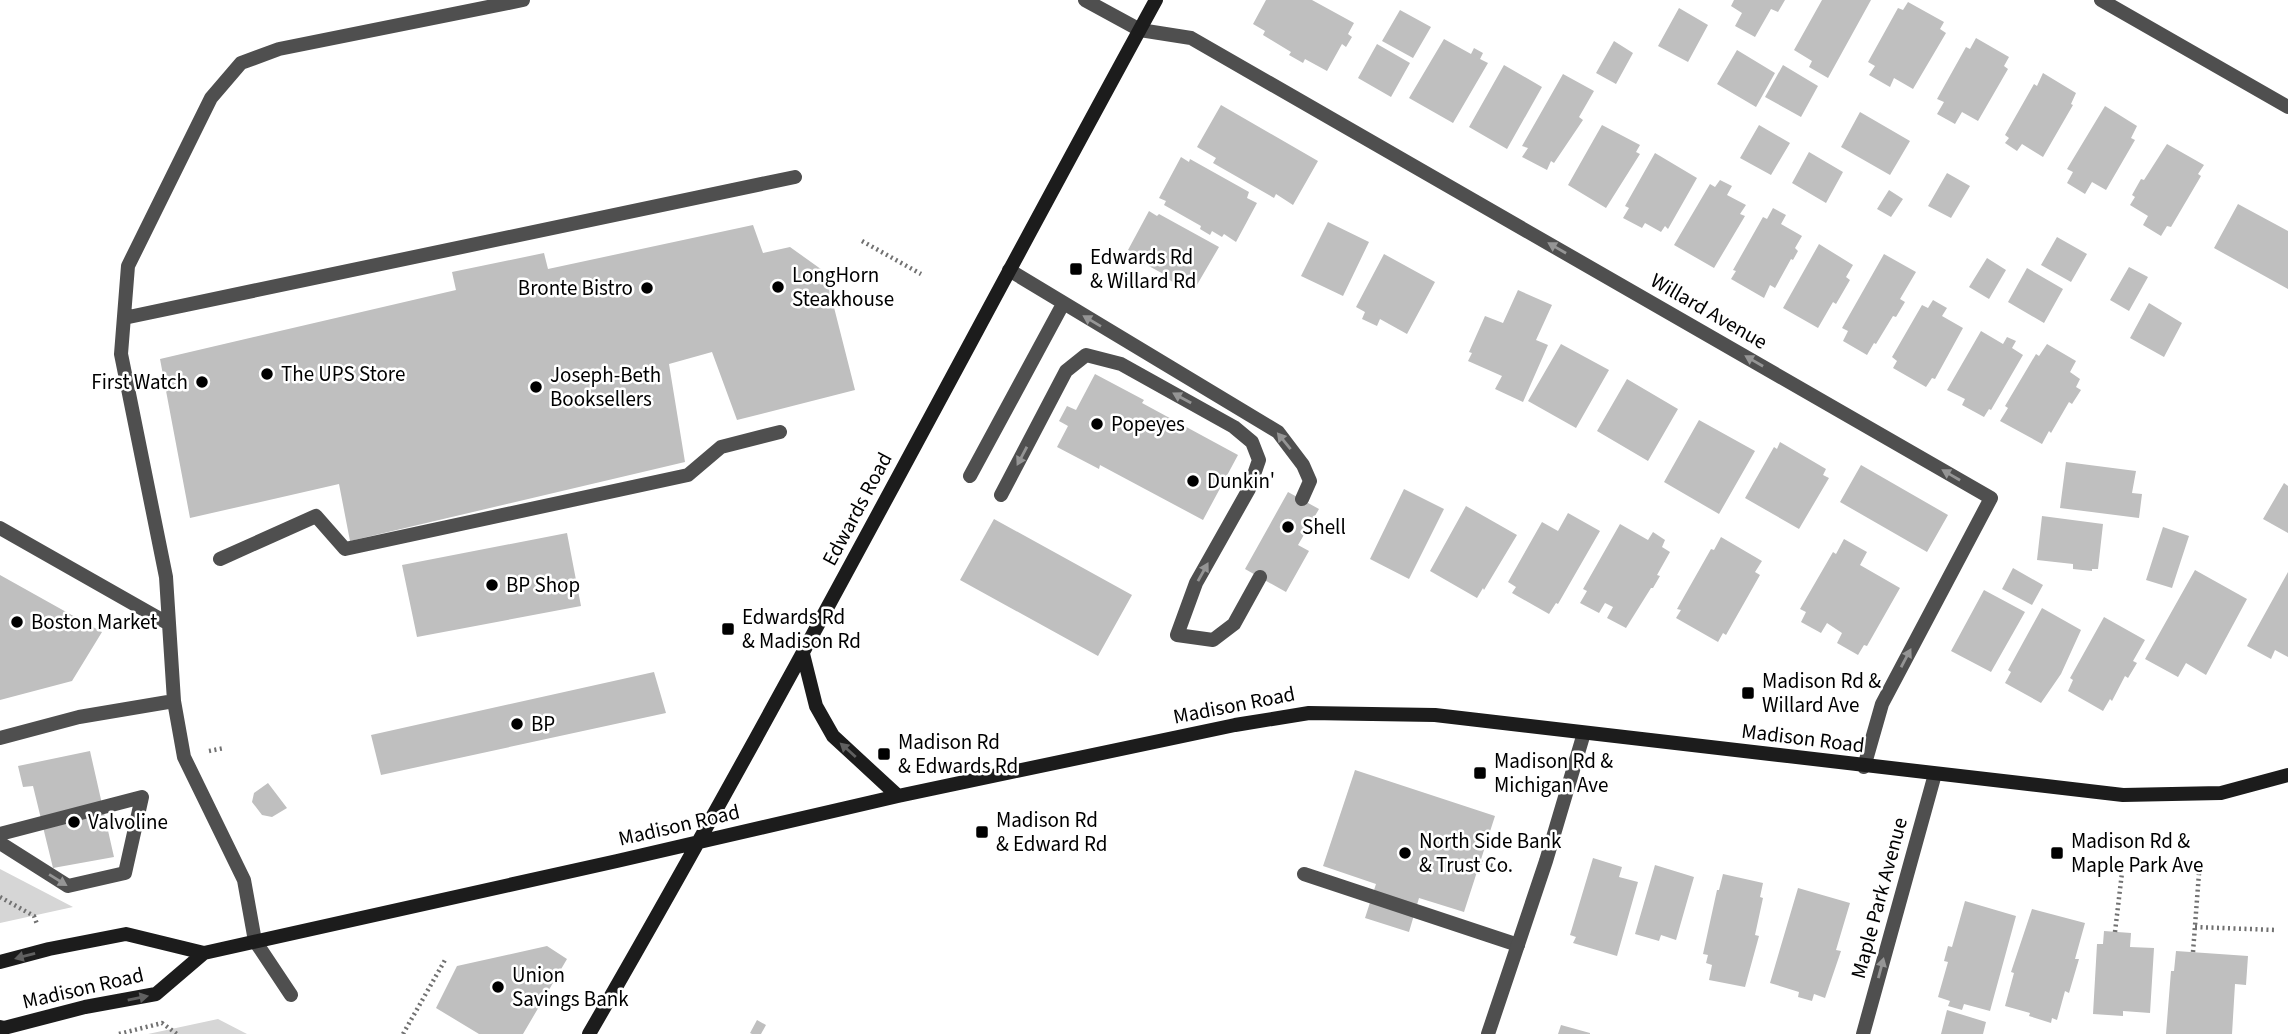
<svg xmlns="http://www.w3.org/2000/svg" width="2288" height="1034" font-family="'Source Sans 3',sans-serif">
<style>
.green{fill:#d6d6d6}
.building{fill:#bfbfbf}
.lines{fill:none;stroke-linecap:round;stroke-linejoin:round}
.path{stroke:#717171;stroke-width:4.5;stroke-dasharray:2 3.5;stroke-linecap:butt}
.service{stroke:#4f4f4f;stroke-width:14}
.minor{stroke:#4f4f4f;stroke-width:14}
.secondary{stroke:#1c1c1c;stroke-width:14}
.oneway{fill:#959595}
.oneway2{fill:#606060}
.poi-dot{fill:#000;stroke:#fff;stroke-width:2.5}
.labels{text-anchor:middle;stroke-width:5;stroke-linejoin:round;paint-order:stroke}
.poi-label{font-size:21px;fill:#000;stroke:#fff;text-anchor:start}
.street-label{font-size:21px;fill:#000;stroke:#fff}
</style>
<rect width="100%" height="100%" fill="#fff"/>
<!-- green -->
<path class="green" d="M0 869 73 907 0 923Z
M218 1019 247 1034H147H148Z"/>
<!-- building -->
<path class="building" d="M1266 0H1312L1354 23 1348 34 1352 37 1346 47 1342 44 1327 71 1305 59 1303 63 1289 55 1291 52 1263 35 1265 31 1253 24Z
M1734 0H1785L1778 12 1771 9 1755 37 1735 26 1742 13 1731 6Z
M1822 0H1871L1828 78 1809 67 1812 61 1794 50Z
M1908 2 1944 22 1940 29 1946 33 1913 89 1894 78 1890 87 1869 75 1875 66 1868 62 1898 8 1903 10Z
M1679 8 1708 25 1688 62 1658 46Z
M1400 10 1431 27 1413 58 1382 41Z
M1976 38 2009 57 2004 66 2008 69 1978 121 1962 112 1955 124 1937 114 1944 102 1937 99 1966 47 1970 49Z
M1444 39 1471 54 1474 48 1483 53 1480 59 1488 63 1453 123 1409 98Z
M1614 41 1633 53 1616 84 1596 73Z
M1377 44 1410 63 1391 97 1358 78Z
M1737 50 1775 73 1756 107 1717 84Z
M1504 65 1542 87 1507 149 1469 127Z
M1783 65 1818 86 1801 117 1765 97Z
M2043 73 2076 93 2071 104 2073 105 2043 157 2022 144 2017 151 2005 143 2009 138 2005 135 2034 84 2037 86Z
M1563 74 1594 91 1579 117 1583 120 1554 163 1551 161 1547 170 1522 157 1528 148 1522 146Z
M1221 105 1318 161 1293 205 1276 194 1274 198 1213 163 1216 158 1197 147Z
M2105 106 2137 126 2131 138 2135 140 2106 190 2092 182 2085 194 2067 183 2073 172 2067 169Z
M1860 112 1910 141 1890 175 1841 147Z
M1602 125 1640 145 1636 152 1640 154 1606 208 1568 185Z
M1759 125 1790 143 1771 175 1740 158Z
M2167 144 2204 165 2198 174 2201 176 2171 227 2167 226 2161 236 2143 225 2148 216 2130 205 2135 197 2132 195 2141 179 2144 180Z
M1809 152 1843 172 1826 203 1792 183Z
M1655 153 1697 178 1668 229 1665 226 1661 232 1645 223 1642 228 1623 218 1629 208 1625 206Z
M1181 157 1189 162 1190 159 1249 192 1247 198 1257 203 1236 242 1224 234 1222 237 1212 231 1210 235 1200 229 1201 226 1164 205 1166 201 1159 198Z
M1947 173 1970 186 1951 218 1928 206Z
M1720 180 1732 186 1727 195 1746 205 1740 214 1745 216 1714 268 1674 245 1710 184 1715 187Z
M1889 190 1903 199 1891 217 1877 209Z
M2238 204 2288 231V289L2214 248Z
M1773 208 1786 215 1781 224 1802 236 1795 248 1798 251 1793 260 1791 259 1775 288 1770 285 1764 298 1731 279 1736 271 1733 270 1763 217 1767 219Z
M1149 211 1157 216 1159 214 1219 247 1194 290 1181 283 1179 286 1168 279 1169 277 1134 258 1135 253 1128 250Z
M1328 222 1369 242 1343 296 1301 276Z
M753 225 763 253 790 247 825 272 855 390 737 420 712 352 669 364 685 462 350 541 339 484 190 518 160 359 456 290 452 272 544 253 548 269Z
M2057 237 2087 254 2071 282 2041 265Z
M1819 244 1853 265 1846 277 1850 280 1836 304 1833 302 1818 328 1783 308Z
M1384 254 1435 282 1407 334 1380 319 1377 326 1362 319 1365 312 1356 307Z
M1884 254 1916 272 1900 299 1905 302 1896 317 1893 316 1876 344 1874 343 1867 355 1843 341 1848 331 1842 328Z
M1987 258 2006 270 1989 299 1969 287Z
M2129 267 2148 277 2129 311 2110 300Z
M2027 268 2063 289 2044 323 2008 302Z
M1518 290 1552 305 1536 340 1548 345 1523 402 1495 389 1502 376 1468 361 1472 353 1469 352 1485 316 1503 323Z
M1933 300 1947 308 1942 316 1963 328 1935 379 1932 378 1926 387 1893 368 1897 361 1892 357 1922 305 1928 308Z
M2149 303 2182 323 2164 357 2130 338Z
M1981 331 2003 344 2007 337 2016 341 2012 348 2023 355 1991 410 1989 409 1984 417 1962 405 1965 399 1947 390Z
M1561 344 1609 370 1576 428 1528 401Z
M2047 344 2076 361 2070 372 2080 379 2076 387 2081 390 2072 404 2069 402 2051 433 2049 431 2042 444 2000 421 2008 408 2005 406 2036 354 2039 356Z
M1095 374 1144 400 1142 403 1238 455 1203 520 1100 465 1099 469 1057 447 1068 426 1059 421 1067 406 1076 410Z
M1627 379 1678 409 1648 461 1597 431Z
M1699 420 1755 451 1719 514 1664 482Z
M1780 442 1826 469 1823 475 1829 478 1799 529 1745 498 1774 447 1777 449Z
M2066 462 2136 471 2132 493 2142 494 2139 518 2060 508Z
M1861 465 1948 515 1927 552 1840 502Z
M2284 483 2288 486V533L2263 519Z
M1404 489 1444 509 1409 579 1370 559Z
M1288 492 1319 509 1298 545 1309 551 1286 592 1245 569Z
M1466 506 1517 535 1484 590 1483 588 1477 598 1430 571Z
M1568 513 1600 531 1558 604 1556 603 1549 614 1512 593 1516 587 1508 582 1542 522 1558 531Z
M2042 516 2103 524 2098 569H2092V571L2073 569V564L2037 560Z
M994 519 1132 595 1098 656 960 580Z
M1620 524 1648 540 1653 532 1665 540 1662 547 1670 552 1657 575 1660 576 1653 588H1651L1626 628 1607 618 1613 607 1605 603 1599 613 1580 603 1587 591 1583 589Z
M2163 527 2189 536 2172 588 2146 580Z
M567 533 581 606 417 637 402 565Z
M1721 537 1762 561 1755 572 1760 575 1726 635 1723 633 1718 642 1676 618 1681 610 1677 609 1711 549 1714 550Z
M1844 539 1867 552 1860 565 1900 588 1867 646 1864 645 1858 655 1837 643 1842 633 1827 623 1821 633 1801 622 1806 612 1800 609 1833 552 1836 554Z
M2013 568 2043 585 2032 605 2002 589Z
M2195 570 2247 599 2206 675 2186 663 2178 677 2145 659Z
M2288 572V657L2275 650 2271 659 2247 646Z
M0 575 102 632 72 681 0 700Z
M1984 590 2025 612 1991 672 1951 651Z
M2042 608 2081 630 2061 674 2041 703 2005 683 2011 672 2008 670Z
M2104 617 2145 640 2133 661 2137 663 2128 678 2125 676 2112 701 2110 699 2103 711 2068 691 2073 680 2070 678Z
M654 672 666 713 381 775 371 735Z
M90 751 114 857 53 868 33 786 23 787 18 766Z
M1355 770 1495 816 1464 912 1419 898 1409 932 1365 918 1376 884 1323 866Z
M268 783 287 808 272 817 262 815 252 802 254 793Z
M1593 858 1622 867 1619 877 1638 882 1617 956 1573 943 1576 937 1570 935Z
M1655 865 1694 877 1676 940 1661 935 1659 941 1635 934Z
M1723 874 1763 883 1760 897 1763 898 1755 935 1759 936 1745 987 1709 980 1712 965 1706 963 1708 955 1703 954 1717 890H1719Z
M1798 888 1850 903 1836 950 1841 951 1825 998 1814 994 1812 1001 1798 997 1799 992 1770 983Z
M1965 901 2016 916 1990 1011 1964 1004 1962 1010 1948 1006 1950 1001 1938 997 1948 962 1944 961 1948 946 1952 947Z
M2032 909 2085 923 2075 959H2079L2069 993 2065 991 2057 1020 2052 1018 2051 1023 2029 1016 2030 1013 2005 1006 2014 973 2011 972Z
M2104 931 2131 933 2130 947 2154 948 2150 1013 2123 1011V1016L2093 1014 2097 944H2103Z
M547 946 567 959 523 1034H479L436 1008 457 966Z
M2176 951 2248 956 2246 985 2235 984 2232 1034H2166L2171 971H2174Z
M1947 1010 1986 1022 1983 1034H1941Z
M757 1020 766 1025 761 1034H752L750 1033Z
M1561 1025 1590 1033V1034H1558Z"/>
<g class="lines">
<!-- path -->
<path class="path" d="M862 241 921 274
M209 751 224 748
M1480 862 1508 871
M0 897 34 916 37 924
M2195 927 2276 930
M2115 932 2123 864
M2193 952 2200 860
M119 1034 162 1023 177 1034
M403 1034 445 960"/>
<!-- service -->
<path class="service" d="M1085 0 1140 30
M1009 270 1278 432 1303 465 1310 481 1302 499
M124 318 795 177
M970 476 1063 304
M1001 495 1066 371 1086 355 1121 364 1234 427 1252 442 1259 460 1249 489 1196 583 1177 635 1213 640 1234 624 1260 577
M0 528 169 624
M220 559 316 516 345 549 688 475 721 447 780 432
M0 738 79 717 174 701
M0 834 142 797 125 873 68 886 0 843
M1304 874 1518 945
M291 995 255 941 244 880 184 757 174 701 166 577 121 354 128 266 211 98 241 63 279 49 523 0"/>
<!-- minor -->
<path class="minor" d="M2101 0 2288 107
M1140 30 1191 38 1991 498 1882 704 1864 767
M1488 1034 1546 861 1584 733
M1863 1034 1935 774"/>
<!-- secondary -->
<path class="secondary" d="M803 654 816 706 833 736 898 796
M0 962 49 949 126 934 204 953 617 861 898 796 1235 725 1309 713 1435 715 2123 795 2221 793 2288 775
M0 1027 4 1028 85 1007 156 994 204 953
M589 1034C786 694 967 345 1156 0"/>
</g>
<!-- one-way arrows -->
<defs><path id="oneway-solid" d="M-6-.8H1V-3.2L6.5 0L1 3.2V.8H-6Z" transform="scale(1.75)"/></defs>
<g class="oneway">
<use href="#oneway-solid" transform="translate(1557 248) rotate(-150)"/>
<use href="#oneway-solid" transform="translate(1092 321) rotate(-149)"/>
<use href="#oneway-solid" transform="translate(1754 361) rotate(-150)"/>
<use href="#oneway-solid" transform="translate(1182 398) rotate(-151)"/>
<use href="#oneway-solid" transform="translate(1284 441) rotate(-129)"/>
<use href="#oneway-solid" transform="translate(1022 456) rotate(118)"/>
<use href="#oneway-solid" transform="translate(1951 475) rotate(-150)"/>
<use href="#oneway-solid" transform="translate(1203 572) rotate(-61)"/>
<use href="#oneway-solid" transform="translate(1906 658) rotate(-62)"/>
<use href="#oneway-solid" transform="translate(58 880) rotate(32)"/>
<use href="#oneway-solid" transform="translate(1881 968) rotate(-75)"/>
</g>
<g class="oneway2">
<use href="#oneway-solid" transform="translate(848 750) rotate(-138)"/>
<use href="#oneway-solid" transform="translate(25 956) rotate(165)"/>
<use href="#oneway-solid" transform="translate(138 998) rotate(-11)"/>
</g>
<!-- markers -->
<g class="poi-dot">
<rect x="1069" y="262" width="14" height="14" rx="3.5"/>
<circle cx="778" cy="287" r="7"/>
<circle cx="647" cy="288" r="7"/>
<circle cx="267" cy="374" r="7"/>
<circle cx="202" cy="382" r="7"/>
<circle cx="536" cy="387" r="7"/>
<circle cx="1097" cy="424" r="7"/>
<circle cx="1193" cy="481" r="7"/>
<circle cx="1288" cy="527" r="7"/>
<circle cx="492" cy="585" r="7"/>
<circle cx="17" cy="622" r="7"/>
<rect x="721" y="622" width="14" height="14" rx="3.5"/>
<rect x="1741" y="686" width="14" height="14" rx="3.5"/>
<circle cx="517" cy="724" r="7"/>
<rect x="877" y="747" width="14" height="14" rx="3.5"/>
<rect x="1473" y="766" width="14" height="14" rx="3.5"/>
<circle cx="74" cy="822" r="7"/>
<rect x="975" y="825" width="14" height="14" rx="3.5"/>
<circle cx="1405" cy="853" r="7"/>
<rect x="2050" y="846" width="14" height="14" rx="3.5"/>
<circle cx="498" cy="987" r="7"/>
</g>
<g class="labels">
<!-- poi labels -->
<g class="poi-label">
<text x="1090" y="264">Edwards Rd<tspan x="1090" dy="24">&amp; Willard Rd</tspan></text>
<text x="792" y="282">LongHorn<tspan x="792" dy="24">Steakhouse</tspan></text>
<text x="633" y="295" text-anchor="end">Bronte Bistro</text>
<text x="281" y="381">The UPS Store</text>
<text x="550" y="382">Joseph-Beth<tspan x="550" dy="24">Booksellers</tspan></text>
<text x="188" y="389" text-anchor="end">First Watch</text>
<text x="1111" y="431">Popeyes</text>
<text x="1207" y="488">Dunkin'</text>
<text x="1302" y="534">Shell</text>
<text x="506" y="592">BP Shop</text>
<text x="742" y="624">Edwards Rd<tspan x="742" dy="24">&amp; Madison Rd</tspan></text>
<text x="31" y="629">Boston Market</text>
<text x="1762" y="688">Madison Rd &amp;<tspan x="1762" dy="24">Willard Ave</tspan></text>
<text x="531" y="731">BP</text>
<text x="898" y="749">Madison Rd<tspan x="898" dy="24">&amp; Edwards Rd</tspan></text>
<text x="1494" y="768">Madison Rd &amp;<tspan x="1494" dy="24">Michigan Ave</tspan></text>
<text x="996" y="827">Madison Rd<tspan x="996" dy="24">&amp; Edward Rd</tspan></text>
<text x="88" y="829">Valvoline</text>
<text x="1419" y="848">North Side Bank<tspan x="1419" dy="24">&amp; Trust Co.</tspan></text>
<text x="2071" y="848">Madison Rd &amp;<tspan x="2071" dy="24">Maple Park Ave</tspan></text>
<text x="512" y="982">Union<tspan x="512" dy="24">Savings Bank</tspan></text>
</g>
<!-- street labels -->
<g class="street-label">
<text transform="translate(1709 311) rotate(30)" y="7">Willard Avenue</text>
<text transform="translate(857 509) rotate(-62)" y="7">Edwards Road</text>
<text transform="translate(1234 705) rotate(-11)" y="7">Madison Road</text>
<text transform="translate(1803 738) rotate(7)" y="7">Madison Road</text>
<text transform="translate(679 825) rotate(-13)" y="7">Madison Road</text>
<text transform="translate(1879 898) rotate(-75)" y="7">Maple Park Avenue</text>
<text transform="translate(83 988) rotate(-13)" y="7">Madison Road</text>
</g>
</g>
</svg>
